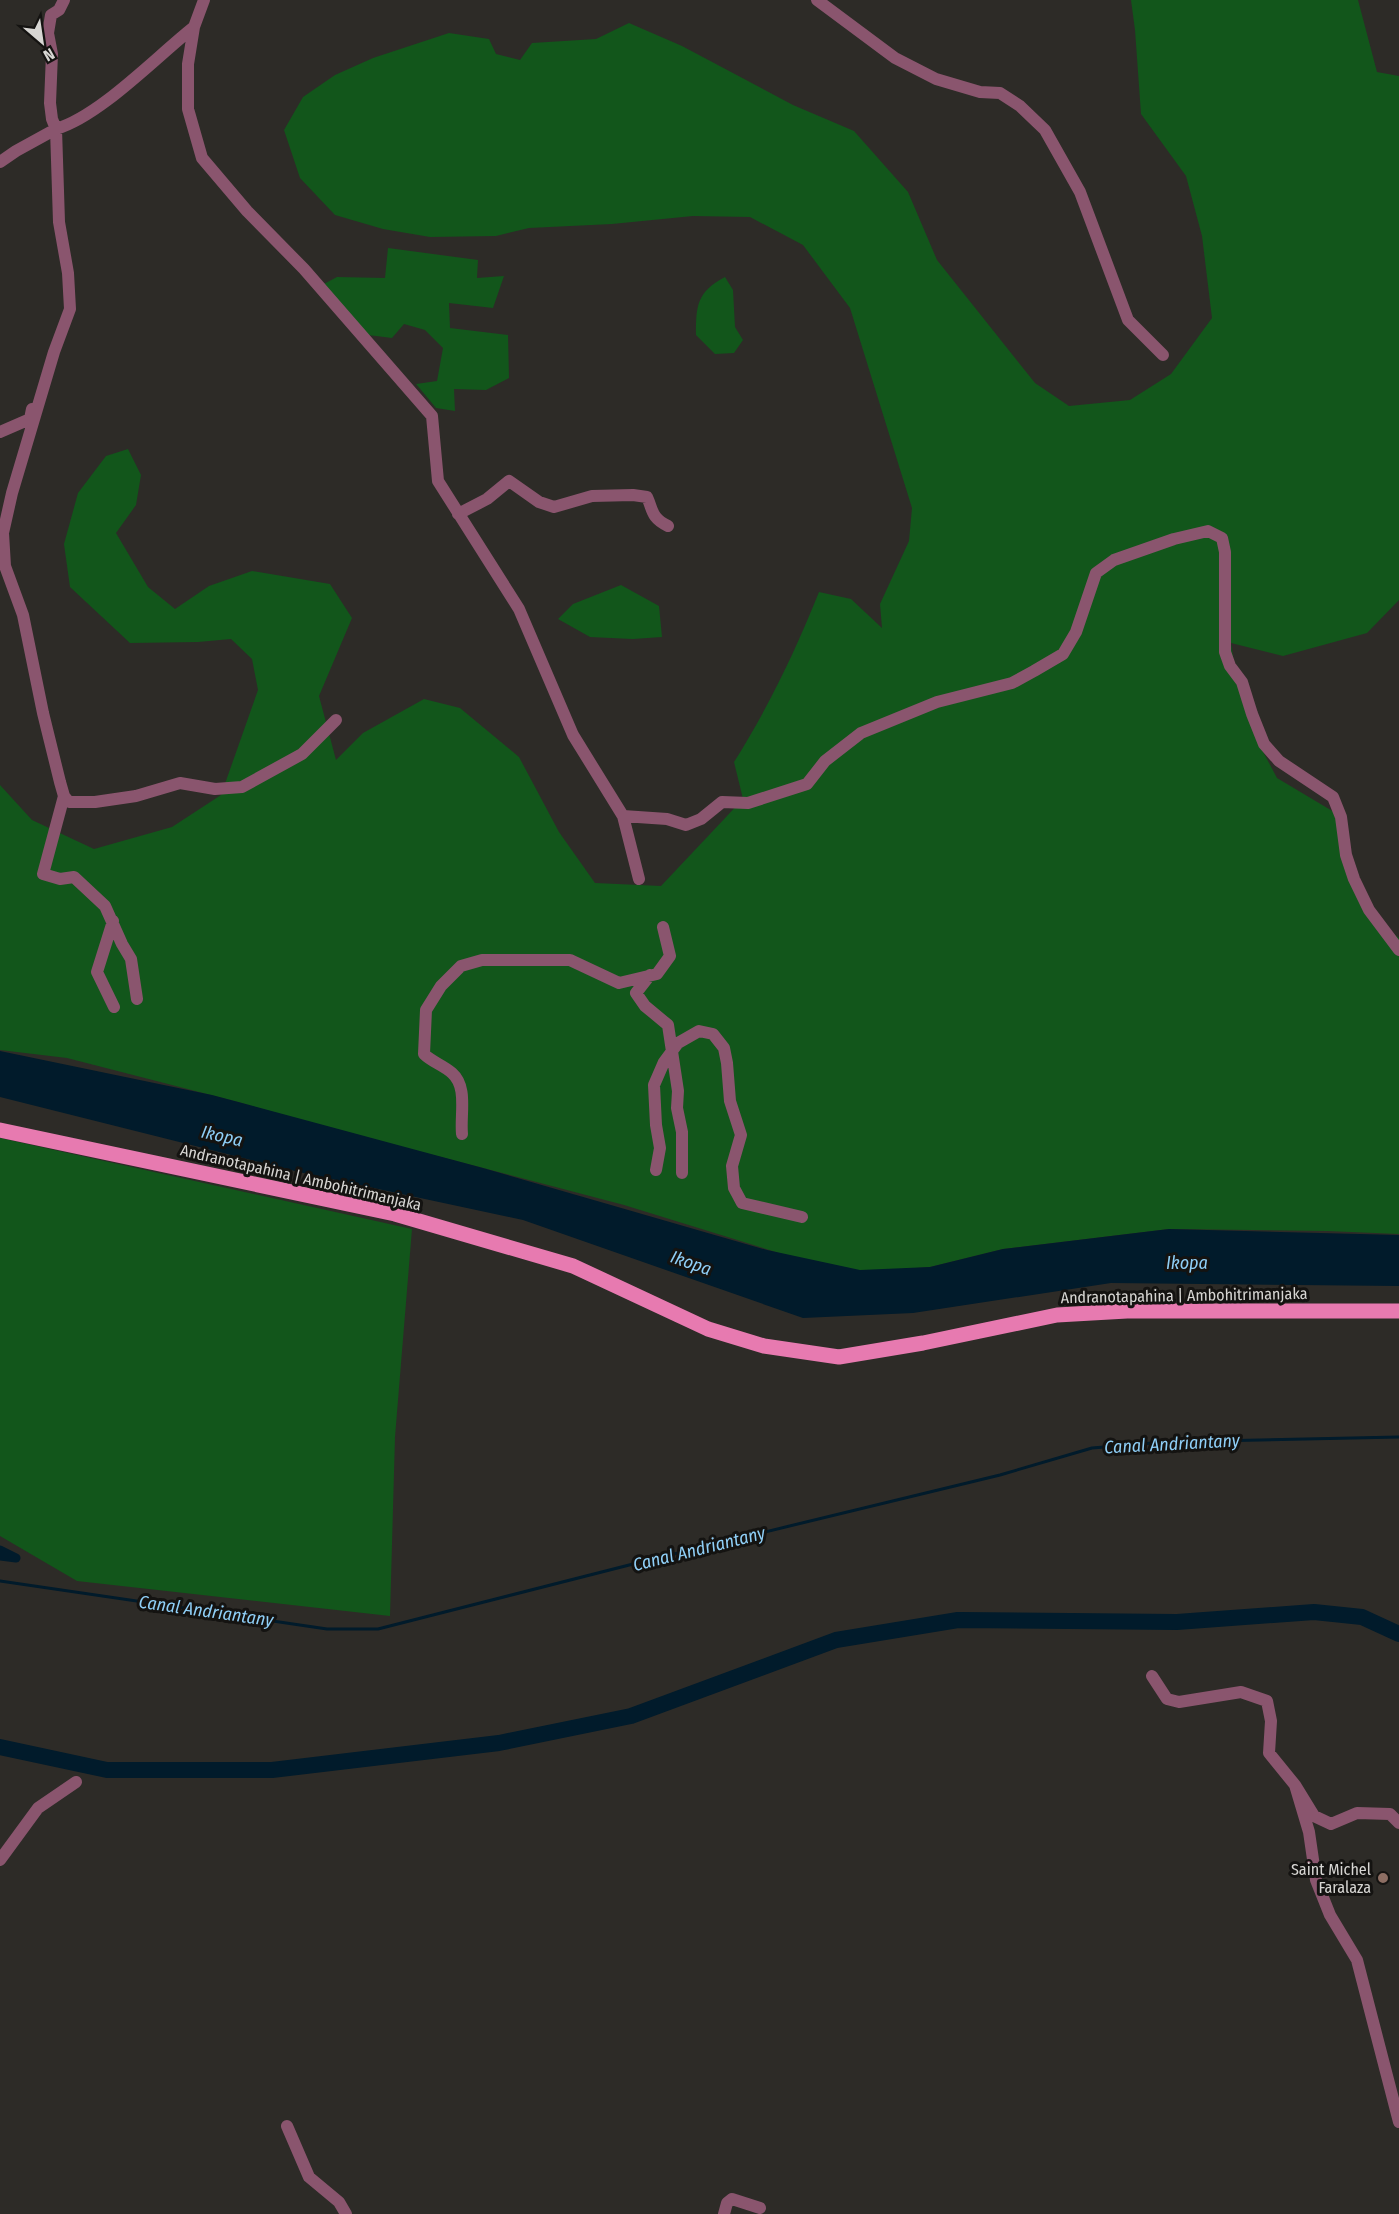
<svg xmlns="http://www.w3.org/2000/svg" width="1399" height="2214" font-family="'Fira Sans Condensed',sans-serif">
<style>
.green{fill:#12561b}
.water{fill:#011b2b}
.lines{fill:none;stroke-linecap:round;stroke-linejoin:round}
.stream{stroke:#011b2b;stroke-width:3}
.canal{stroke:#011b2b;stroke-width:9}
.river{stroke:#011b2b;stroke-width:16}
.minor{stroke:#8a556e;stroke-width:12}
.major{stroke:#e77ab0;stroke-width:15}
.education-dot{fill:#8d6e63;stroke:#141311;stroke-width:2}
.labels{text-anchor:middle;stroke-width:6;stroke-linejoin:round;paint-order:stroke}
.street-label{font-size:16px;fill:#d7d6d3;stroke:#141311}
.poi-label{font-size:16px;fill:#d7d6d3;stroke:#141311;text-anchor:end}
.water-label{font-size:18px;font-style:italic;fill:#8fcff7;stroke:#141311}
</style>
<rect width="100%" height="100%" fill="#2d2b27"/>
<!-- green -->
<path class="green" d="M1131 0H1358L1377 72 1399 76V600L1367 633 1283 656 1231 643 1237 682 1259 744 1277 778 1334 812 1364 910 1399 938V1234L1327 1231 1169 1229 1003 1249 930 1267 875 1271 831 1269 624 1205 441 1157 332 1132 242 1103 67 1058 0 1050V785L32 820 94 849 172 827 221 795 258 690 252 659 231 639 198 642 130 643 70 587 64 544 78 493 106 456 128 449 141 475 136 505 116 533 148 587 175 609 209 586 252 571 330 584 352 618 319 696 336 760 363 733 424 699 460 708 519 757 559 832 595 883 661 886 743 799 734 762C768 708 795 652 819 592L851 599 882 628 880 604 909 541 912 508 850 308 803 245 750 217 693 216 612 224 529 228 496 236 430 237 383 229 335 215 300 178 284 130 303 97 335 75 373 58 449 33 489 39 496 54 520 60 532 43 596 39 629 23 682 46 793 105 854 131 908 192 937 260 1035 383 1069 406 1130 400 1171 374 1212 318 1202 236 1186 176 1141 114 1135 30Z
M388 248 478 260 477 278 504 276 493 308 449 303 450 328 508 335 509 378 486 390 454 389 455 411 436 408 416 384 437 381 443 348 425 330 404 324 392 338 368 335 322 285 337 277 385 278Z
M725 277 733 290 735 327 743 340 734 353 715 354 696 335C696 305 697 292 725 277Z
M621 585 659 606 662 637 633 639 590 637 558 619 573 604Z
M0 1138 412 1229 395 1437 390 1616 77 1581 0 1536Z"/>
<!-- water -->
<path class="water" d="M0 1051 212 1095 483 1168 767 1250 860 1270 930 1267 1003 1249 1169 1229 1399 1235V1286L1111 1283 913 1313 803 1318 523 1220 299 1172 0 1097Z"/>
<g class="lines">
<!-- stream -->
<path class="stream" d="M0 1581 327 1629H378L641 1562 1000 1475 1092 1448 1165 1442 1399 1437"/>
<!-- canal -->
<path class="canal" d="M0 1550 16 1558 0 1556"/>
<!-- river -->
<path class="river" d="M0 1747 107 1770H272L499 1743 631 1716 836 1640 958 1620 1177 1622 1314 1612 1362 1617 1399 1634"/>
<!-- minor -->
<path class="minor" d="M204 0 194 27 188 64V109L202 158 247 211 304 269 432 416 438 481 519 609 573 735 623 816 639 879
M817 0 895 58 936 79 980 92 1000 93 1020 106 1045 130 1080 192 1128 320 1163 355
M194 27C156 57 100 116 56 129L59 222 68 273 70 309 54 352 12 493 3 533 5 566 23 615 43 713 60 782 64 796 69 802H95L136 796 180 783 215 789 242 787 302 754 336 720
M0 162 16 151 56 129 52 119 50 103 52 54 48 33 51 15 59 10 64 0
M0 432 30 419 32 409
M458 514 487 499 509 481 539 502 554 507 592 496 633 495 647 497C653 510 651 518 668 526
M64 796 43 874 60 879 74 877 105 906 122 944 131 959 137 999
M623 816 667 819 686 825 701 819 722 802 748 803 807 784 825 761 861 733 937 702 1012 683 1034 671 1063 654 1076 632 1096 573 1114 560 1174 539 1208 531 1222 538 1225 552V652L1230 666 1242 682 1252 714 1264 744 1279 761 1333 797 1341 817 1346 855 1354 879 1369 910 1399 950
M113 921 97 972 114 1007
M650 975 636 993 645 1006 668 1025 678 1091 677 1108 682 1132V1173
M462 1134C460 1114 468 1087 452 1073 443 1065 432 1062 424 1054L426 1010 441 986 461 966 482 960H570L619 983 657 974 670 956 663 927
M656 1170 660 1148 656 1125 654 1085 664 1062 678 1043 699 1031 713 1034 724 1048 727 1063 730 1101 741 1135 732 1166 734 1188 742 1203 802 1217
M1152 1676 1167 1699 1179 1702 1241 1692 1267 1701 1271 1721 1269 1753 1295 1785 1314 1816 1331 1824 1357 1813 1390 1814 1399 1823
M1295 1785 1309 1832 1316 1880 1330 1915 1357 1960 1399 2122
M0 1860 38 1808 76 1782
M287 2126 309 2177 339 2202 346 2214
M724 2214 727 2203 732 2199 760 2208"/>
<!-- major -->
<path class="major" d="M0 1130 395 1214 573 1266 708 1329 764 1346 839 1357 923 1343 1057 1315 1127 1311H1399"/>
</g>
<!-- markers -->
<circle class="education-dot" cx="1383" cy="1878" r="6"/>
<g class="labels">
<!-- street labels -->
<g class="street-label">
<text transform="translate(301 1177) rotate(13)" y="6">Andranotapahina | Ambohitrimanjaka</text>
<text transform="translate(1184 1295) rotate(-1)" y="6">Andranotapahina | Ambohitrimanjaka</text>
</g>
<!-- poi labels -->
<g class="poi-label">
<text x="1371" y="1875">Saint Michel<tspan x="1371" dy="18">Faralaza</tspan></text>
</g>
<!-- water labels -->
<g class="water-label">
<text transform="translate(222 1136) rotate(13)" y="6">Ikopa</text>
<text transform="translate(691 1263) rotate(19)" y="6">Ikopa</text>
<text x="1187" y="1269">Ikopa</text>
<text transform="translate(1172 1444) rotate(-3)" y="6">Canal Andriantany</text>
<text transform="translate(699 1549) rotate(-14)" y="6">Canal Andriantany</text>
<text transform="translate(206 1611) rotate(8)" y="6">Canal Andriantany</text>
</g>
</g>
<!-- north arrow -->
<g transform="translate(42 42) rotate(151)" stroke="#141311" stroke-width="4.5" paint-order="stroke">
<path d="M0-4.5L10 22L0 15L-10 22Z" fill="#d7d6d3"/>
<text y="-9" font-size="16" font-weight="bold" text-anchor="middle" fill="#d7d6d3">N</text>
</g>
</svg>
